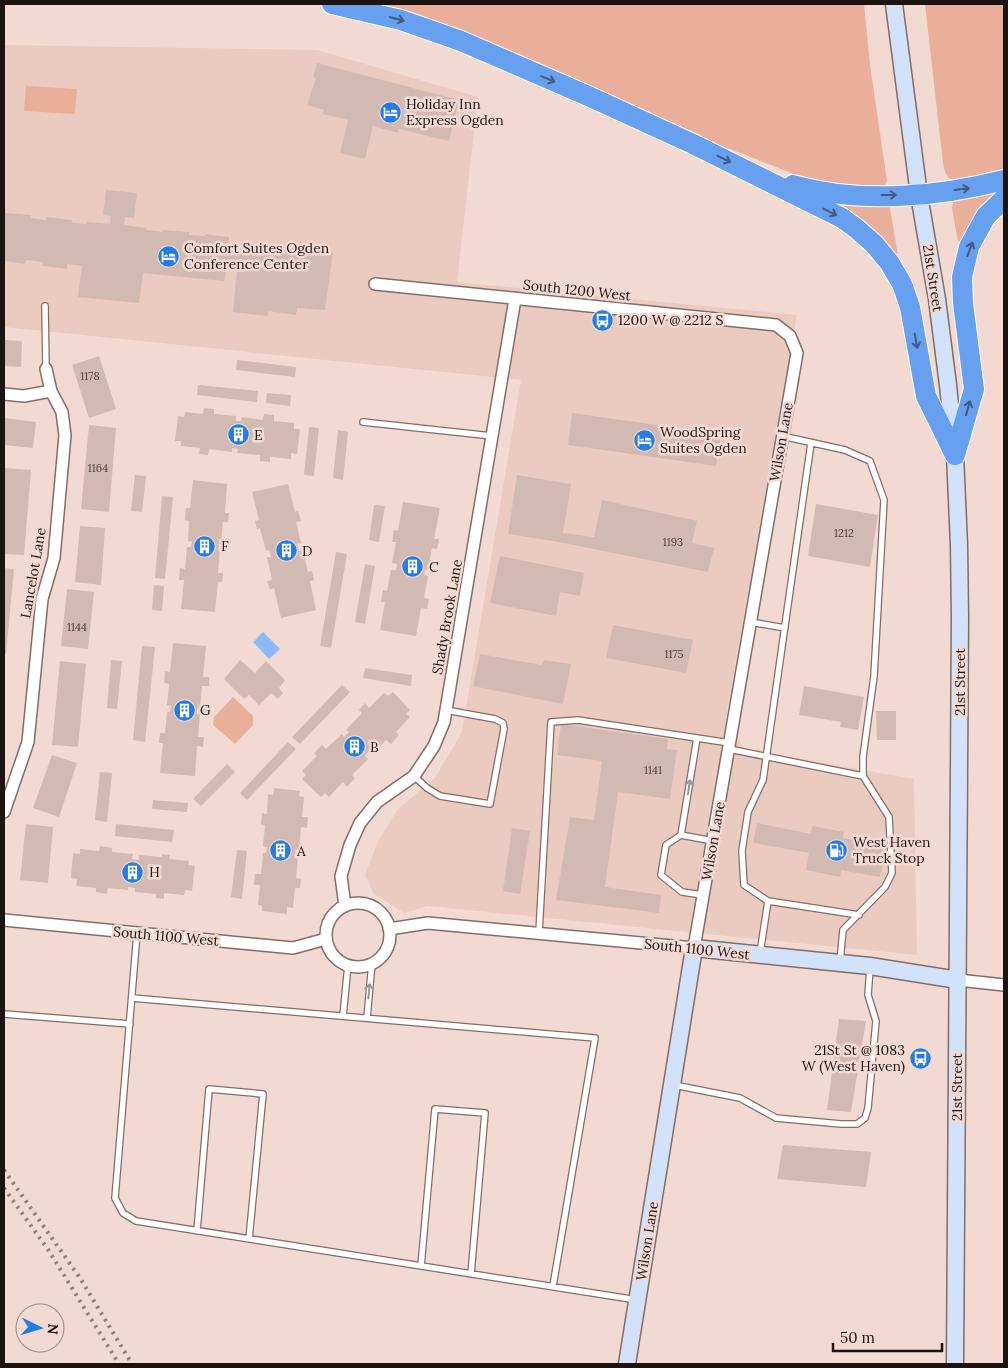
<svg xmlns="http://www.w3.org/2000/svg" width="1008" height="1368" font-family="Lora,serif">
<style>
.built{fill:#ebcbc0}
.green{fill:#eaaf9b}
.water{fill:#8cb9f7}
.building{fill:#d2bab3}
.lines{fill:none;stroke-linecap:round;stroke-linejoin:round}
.lane-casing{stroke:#836d67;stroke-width:8}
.street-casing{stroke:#836d67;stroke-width:14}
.secondary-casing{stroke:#836d67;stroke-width:19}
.highway-casing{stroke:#fff;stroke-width:22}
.lane{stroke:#fff;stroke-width:5.5}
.street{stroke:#fff;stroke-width:11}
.secondary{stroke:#d1e2fa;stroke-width:16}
.highway{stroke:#67a0ee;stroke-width:20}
.rail{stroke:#91807b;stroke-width:4;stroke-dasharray:2.5 5;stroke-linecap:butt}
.oneway{stroke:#425a80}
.oneway2{stroke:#999594}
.labels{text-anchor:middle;stroke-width:5;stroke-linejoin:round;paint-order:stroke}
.number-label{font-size:11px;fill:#4a3e3a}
.poi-label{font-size:14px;fill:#1d1412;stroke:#f2dad2;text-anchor:start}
.street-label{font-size:14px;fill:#1d1412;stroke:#f2dad2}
</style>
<rect width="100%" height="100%" fill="#f2dad2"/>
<!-- built -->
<path class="built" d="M4 45 317 50 478 97 457 282 797 315 725 722 745 749 914 779 917 955 428 906 404 913 373 893 365 875 378 841 398 809 435 778 462 732 521 380 4 327Z"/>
<!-- green -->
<path class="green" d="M373 4H864L870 65 887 181 885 185 880 187 835 185 799 176 712 142 482 40Z
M925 4H1004V170C992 173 960 185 949 178 945 174 944 168 943 163Z
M26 86 77 89 75 114 24 111Z
M999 191 961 244 958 241 952 209 953 202Z
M845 202 887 204 890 208 899 262 844 209 841 204Z
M233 697 253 716V725L235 744 213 725 214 717Z"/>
<!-- water -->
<path class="water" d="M263 632 280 649 269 659 253 642Z"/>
<!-- building -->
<path class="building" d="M317 63 459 100 449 141 399 129 398 133 373 126 365 159 340 153 348 120 323 114 324 110 307 105 316 78 313 77Z
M106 190 137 193 134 218 125 217 124 225 147 228V230L163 232V230L189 232V235L205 236V234L229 237 228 252 238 253 240 243 333 252 325 310 297 308 296 315 268 311V316L233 312 237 269H227L224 281 143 273 139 303 78 297 82 266 67 264V269L43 266V262L26 260 25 264 4 261V215L6 213 31 215V218L46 220V217L72 220V223L87 224V222L110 224 111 216 103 215Z
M4 340 22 341 21 367 4 366Z
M99 356 116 409 89 418 72 365Z
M237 360 296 367 295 377 236 370Z
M198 385 258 391 257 402 197 395Z
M267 393 291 395 290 406 266 403Z
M204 408 214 409V414L236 416V421H241L242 417 263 420 264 414 274 415V421L294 423V429H300L297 454 291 453V459L270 457V462L260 461V455L237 453 238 449 232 448V452L209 449 208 455 199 454 200 448 181 446V441H175L178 416 184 417 185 412 203 414Z
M572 413 721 434 716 466 568 445Z
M4 418 36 422 33 448 4 445Z
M89 425 116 428 109 512 81 509Z
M309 427 319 428 314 476 304 475Z
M338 430 348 432 343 480 333 478Z
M4 468 31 470 24 555 4 554Z
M135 475 146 476 142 512 131 511Z
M517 475 571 484 563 533 594 537 602 500 697 521 692 543 714 548 708 572 559 542 508 534Z
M193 480 227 484 225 513H229L228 522H223L221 544H219L218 550H220L218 573H223L222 582H218L215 612 181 609 184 580H179L180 568 185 569 187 547H191L192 542 188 541 189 521 185 520 186 508H190Z
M288 484 295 512 298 511 301 521 296 522 301 543 297 544 299 551 303 550 308 572 312 571 314 580 310 581 316 610 281 618 274 588 270 590 267 581 272 580 267 557H271L269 550 266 551 260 528 257 529 255 521 259 520 252 492Z
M162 496 173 497 165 579 155 578Z
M403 502 440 508 434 539H439L437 549 432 548 428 570 425 569 424 575 428 576 424 598 429 599 427 609 421 608 416 636 380 630 385 602H381L383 590 387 591 391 570H396L397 564 392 563 396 542H392L394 530 398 531Z
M816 504 878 515 870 567 808 556Z
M374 505 385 506 379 542 369 540Z
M80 526 105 528 101 585 75 582Z
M336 552 347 554 331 648 320 646Z
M500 556 584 573 580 596 560 592 556 616 490 603Z
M365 564 375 566 365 624 355 622Z
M4 568 14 569 6 654 4 653Z
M154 585 164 586 162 611 152 610Z
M67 589 94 592 88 649 61 646Z
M613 625 693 640 686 673 606 658Z
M173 643 206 646 203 677H209V686H202L200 708H197V714H200L198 737H204L203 747 197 746 195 776 160 773 163 743H159L160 733H165L167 712H170L171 706 167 705 169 684 164 683 165 671 170 672Z
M142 646 155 647 145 742 133 740Z
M480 654 542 665 544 660 571 664 563 704 473 686Z
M111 660 122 661 117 709 107 708Z
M240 660 255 673 266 661 285 680 279 688 283 693 278 699 271 693 259 705 249 695 244 699 224 679Z
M60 661 86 664 78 747 52 745Z
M365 668 412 675 411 686 363 678Z
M342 685 350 692 300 744 292 737Z
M804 686 864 697 858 730 840 727 841 722 799 715Z
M393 692 410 710 406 714 410 717 396 732 399 735 391 744 386 740 371 755 368 752 365 756 368 759 352 775 355 778 347 787 343 782 329 797 325 793 321 797 302 779 306 775 302 771 317 756 314 753 322 745 326 749 342 734 344 737 349 732 346 730 362 713 359 710 365 703 369 708 384 693 388 696Z
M876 711H896V740H877Z
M561 724 668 739 667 749 677 750 670 799 618 792 605 887 661 895 659 913 556 900 570 817 594 820 602 761 557 755Z
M288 742 296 749 247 800 240 793Z
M52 755 77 763 59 817 33 808Z
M227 764 235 772 201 806 193 799Z
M100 772 112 773 107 822 95 820Z
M274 788 300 791 299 796 304 797 302 817H308L307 828 301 827 299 850H295V856H298L296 878 301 879 300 888H295L293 908 287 907V914L262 911V906L258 905 260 885H254L255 874H261L263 853H266L267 847 263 846 265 825 261 824 262 813 267 814 268 794 273 795Z
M153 800 188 803 187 812 152 809Z
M757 823 811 834 812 826 844 832 843 838 886 846 880 877 841 870 840 877 806 870 809 853 753 843Z
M26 824 53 827 48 883 20 880Z
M116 824 174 830 172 842 115 836Z
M512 828 530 831 520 894 503 891Z
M100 846 112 848V852L133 854 132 859 139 860V855L162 857V854L170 855 169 859 189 861 188 865 195 866 192 891 185 890 184 895 164 893V899L156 898V894L135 892V888L128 887V890L108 888 107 894 96 892V888L76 886 77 879 71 878 73 853 80 854V849L99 851Z
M237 850 247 851 242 899 231 897Z
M839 1019 866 1021 851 1112 827 1110Z
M783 1145 871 1152 866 1187 777 1179Z"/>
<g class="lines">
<defs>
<path id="lane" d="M45 306 46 369
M363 422 492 436
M782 436 845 450 870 461 884 500 874 676 863 757V776L889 817 892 873 885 887 843 930 840 961
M750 622 785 628
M729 749 863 776
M414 776 427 788 440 796 490 804 504 729 503 723 495 719 446 710
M681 835 697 738
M703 895 682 892 661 875 666 845 681 835 713 841
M768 901 859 915
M539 932 551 722 578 720 730 743
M137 933 115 1198 123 1213 136 1221 637 1300
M760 953 768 901 744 885 742 851 748 812 763 780 811 443
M132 998 595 1038 553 1286
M4 1014 130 1024
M343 1016 348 965
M367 1018 372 963
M674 1085 740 1098 776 1118 841 1124H857L865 1118 868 1108 876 1021 868 995 870 968
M197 1231 209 1089 263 1094 249 1239
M421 1266 435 1109 485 1113 471 1274"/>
<path id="street" d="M375 284 776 325 790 336 797 353 694 948 428 923 389 929
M4 394 24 396 51 391
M4 812 28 742 42 599 54 558 65 435 62 412 51 391 46 369
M326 935a32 32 0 1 1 64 0a32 32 0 1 1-64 0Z
M345 906 341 876 350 845 360 823 377 802 414 776 434 746 444 722 515 299
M4 920 293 948 326 939
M958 980 1004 985"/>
<path id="secondary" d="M894 4 919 195 937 299 948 385 955 455 959 545 960 617 955 1364
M627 1364 694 948 870 966 958 980"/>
<path id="highway" d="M332 4 401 20 461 41 586 95 693 144 842 218 857 229 874 244 889 262 902 284 910 307 926 396 955 455
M793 185C860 204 938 197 1004 180
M955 455 974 389 963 303 962 277 969 247 986 216 1004 199"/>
</defs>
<!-- lane casing -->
<use href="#lane" class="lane-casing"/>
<!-- street casing -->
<use href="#street" class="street-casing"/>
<!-- secondary casing -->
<use href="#secondary" class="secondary-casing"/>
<!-- highway casing -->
<use href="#highway" class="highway-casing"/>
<!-- lane -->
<use href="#lane" class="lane"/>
<!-- street -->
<use href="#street" class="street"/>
<!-- secondary -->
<use href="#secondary" class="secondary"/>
<!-- highway -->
<use href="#highway" class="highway"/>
<!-- rail -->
<path class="rail" d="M4 1170 80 1278 132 1364
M4 1188 49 1251 119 1364"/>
</g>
<!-- one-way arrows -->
<defs><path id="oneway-shaft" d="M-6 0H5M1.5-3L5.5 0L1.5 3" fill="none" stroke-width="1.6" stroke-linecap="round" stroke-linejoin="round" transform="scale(1.25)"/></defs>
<g class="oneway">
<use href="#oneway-shaft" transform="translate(397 19) rotate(16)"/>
<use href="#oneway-shaft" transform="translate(548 79) rotate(23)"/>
<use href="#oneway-shaft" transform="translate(724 159) rotate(26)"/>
<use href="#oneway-shaft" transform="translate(962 189) rotate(-7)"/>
<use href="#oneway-shaft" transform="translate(889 195)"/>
<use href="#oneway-shaft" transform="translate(830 212) rotate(27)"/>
<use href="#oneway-shaft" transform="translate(970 249) rotate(-70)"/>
<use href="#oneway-shaft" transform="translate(916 341) rotate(80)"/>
<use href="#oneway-shaft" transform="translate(968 408) rotate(-74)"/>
</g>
<g class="oneway2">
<use href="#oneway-shaft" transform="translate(689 787) rotate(-81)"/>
<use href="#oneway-shaft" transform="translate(369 991) rotate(-85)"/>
</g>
<!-- icons -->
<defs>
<symbol id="hotel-disc" viewBox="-11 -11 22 22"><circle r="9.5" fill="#267ce7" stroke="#f2dad2"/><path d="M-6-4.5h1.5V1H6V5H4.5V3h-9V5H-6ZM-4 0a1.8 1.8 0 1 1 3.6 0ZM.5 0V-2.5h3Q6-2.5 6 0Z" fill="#fff"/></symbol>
<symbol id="bus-disc" viewBox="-11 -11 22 22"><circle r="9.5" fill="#267ce7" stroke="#f2dad2"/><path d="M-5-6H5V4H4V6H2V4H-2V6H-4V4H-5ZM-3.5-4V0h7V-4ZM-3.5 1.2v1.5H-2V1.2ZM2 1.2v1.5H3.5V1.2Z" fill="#fff"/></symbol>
<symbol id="building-disc" viewBox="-11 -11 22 22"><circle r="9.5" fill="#267ce7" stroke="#f2dad2"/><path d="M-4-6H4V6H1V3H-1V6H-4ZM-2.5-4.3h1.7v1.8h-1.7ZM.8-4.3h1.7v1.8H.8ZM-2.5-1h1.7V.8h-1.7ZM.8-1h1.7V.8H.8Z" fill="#fff"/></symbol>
<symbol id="fuel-disc" viewBox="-11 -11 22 22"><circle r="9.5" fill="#267ce7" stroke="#f2dad2"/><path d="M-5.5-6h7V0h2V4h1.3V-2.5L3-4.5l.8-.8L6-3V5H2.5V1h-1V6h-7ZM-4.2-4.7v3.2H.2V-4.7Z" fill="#fff"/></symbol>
</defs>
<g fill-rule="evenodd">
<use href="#hotel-disc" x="378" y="100" width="25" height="25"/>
<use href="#hotel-disc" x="156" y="244" width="25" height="25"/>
<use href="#bus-disc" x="590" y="308" width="25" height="25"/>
<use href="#building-disc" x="226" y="422" width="25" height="25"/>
<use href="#hotel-disc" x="632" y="428" width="25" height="25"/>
<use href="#building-disc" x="192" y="534" width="25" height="25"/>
<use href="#building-disc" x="274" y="538" width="25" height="25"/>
<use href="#building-disc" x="400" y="554" width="25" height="25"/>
<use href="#building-disc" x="172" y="698" width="25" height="25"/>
<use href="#building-disc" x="342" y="734" width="25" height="25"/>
<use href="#fuel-disc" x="824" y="838" width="25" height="25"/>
<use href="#building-disc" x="268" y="838" width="25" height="25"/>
<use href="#building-disc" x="120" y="860" width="25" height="25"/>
<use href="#bus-disc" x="908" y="1046" width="25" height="25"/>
</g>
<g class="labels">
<!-- number labels -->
<g class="number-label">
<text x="90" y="380">1178</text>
<text x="98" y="472">1164</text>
<text x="844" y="537">1212</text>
<text x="673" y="546">1193</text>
<text x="77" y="631">1144</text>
<text x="674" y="658">1175</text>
<text x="653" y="774">1141</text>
</g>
<!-- poi labels -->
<g class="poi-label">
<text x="406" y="109">Holiday Inn<tspan x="406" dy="16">Express Ogden</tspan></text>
<text x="184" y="253">Comfort Suites Ogden<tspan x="184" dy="16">Conference Center</tspan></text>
<text x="618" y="325">1200 W @ 2212 S</text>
<text x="660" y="437">WoodSpring<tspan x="660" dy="16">Suites Ogden</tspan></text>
<text x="254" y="440">E</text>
<text x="221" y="551">F</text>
<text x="302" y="556">D</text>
<text x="429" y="572">C</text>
<text x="200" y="715">G</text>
<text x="370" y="752">B</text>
<text x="853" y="847">West Haven<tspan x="853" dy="16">Truck Stop</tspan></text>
<text x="297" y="856">A</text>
<text x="149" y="877">H</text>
<text x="905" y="1055" text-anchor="end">21St St @ 1083<tspan x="905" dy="16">W (West Haven)</tspan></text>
</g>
<!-- street labels -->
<g class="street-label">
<text transform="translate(933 278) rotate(81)" y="5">21st Street</text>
<text transform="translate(577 290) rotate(6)" y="5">South 1200 West</text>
<text transform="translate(781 442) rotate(-80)" y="5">Wilson Lane</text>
<text transform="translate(33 573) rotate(-80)" y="5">Lancelot Lane</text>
<text transform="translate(447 617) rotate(-80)" y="5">Shady Brook Lane</text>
<text transform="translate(960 682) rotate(-90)" y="5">21st Street</text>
<text transform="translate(713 841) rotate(-80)" y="5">Wilson Lane</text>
<text transform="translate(166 936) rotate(5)" y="5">South 1100 West</text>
<text transform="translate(697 949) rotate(6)" y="5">South 1100 West</text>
<text transform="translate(957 1087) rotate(-90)" y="5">21st Street</text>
<text transform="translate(647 1241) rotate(-81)" y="5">Wilson Lane</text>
</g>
</g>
<!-- border -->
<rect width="1008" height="1368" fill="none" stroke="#1d1412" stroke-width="10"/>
<!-- north arrow -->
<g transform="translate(40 1328) rotate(95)"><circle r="24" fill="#f2dad2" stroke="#9d8b85"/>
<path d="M0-4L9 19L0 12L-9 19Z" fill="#267ce7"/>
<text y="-8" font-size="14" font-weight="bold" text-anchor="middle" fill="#1d1412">N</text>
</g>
<!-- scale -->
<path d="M833 1343v8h109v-8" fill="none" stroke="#1d1412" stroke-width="2.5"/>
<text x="840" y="1343" font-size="15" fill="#1d1412" stroke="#f2dad2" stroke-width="4" paint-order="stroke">50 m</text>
</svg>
